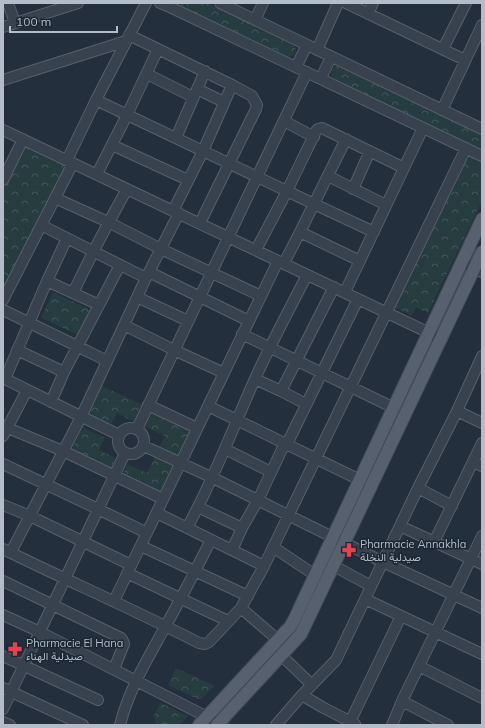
<svg xmlns="http://www.w3.org/2000/svg" width="485" height="728" font-family="Mulish,Vazirmatn,sans-serif">
<style>
.forest{fill:url(#forest-crowns)}
.lines{fill:none;stroke-linecap:round;stroke-linejoin:round}
.minor-casing{stroke:#565f6c;stroke-width:12}
.major-casing{stroke:#414a57;stroke-width:14}
.minor{stroke:#38414e;stroke-width:10}
.major{stroke:#56606e;stroke-width:12}
.labels{text-anchor:middle;stroke-width:3;stroke-linejoin:round;paint-order:stroke}
.poi-label{font-size:11px;fill:#b4bcc9;stroke:#1d2633;text-anchor:start}
</style>
<defs>
<pattern id="forest-crowns" width="20" height="18" patternUnits="userSpaceOnUse"><rect width="20" height="18" fill="#263c3f"/><path d="M2 6a3 3 0 1 1 6 0M12 15a3 3 0 1 1 6 0" fill="none" stroke="#435659"/></pattern>
</defs>
<rect width="100%" height="100%" fill="#242f3e"/>
<!-- forest -->
<path class="forest" d="M179 3H207L293 44 296 49C296 55 292 58 286 56L182 6Z
M338 66 482 135V150L334 79 331 76V70L334 67Z
M27 146 67 165 3 294V189L24 147Z
M469 156 482 163V201L428 313 416 308 412 316 396 308V305L466 158Z
M53 292 90 310 78 335 41 318Z
M102 386 143 405 135 422 117 413 111 424 89 414Z
M152 409 191 428 178 457 159 447 165 436 144 426Z
M83 427 105 438 99 450 115 458 110 471 71 452Z
M155 457 173 466 160 495 122 477 127 464 147 473Z
M176 668 215 686 200 700 168 685Z
M161 703 188 716 179 725H156L154 715Z"/>
<g class="lines">
<defs>
<path id="minor" d="M8 3 15 23
M160 3 172 8 482 156
M220 3 482 129
M346 3 465 60
M368 14 373 3
M255 20 263 3
M3 27 78 3
M129 35 232 85 252 96 257 105 256 109 200 223
M443 49 466 3
M317 50 338 3
M296 67 307 45
M147 74 193 97
M321 78 331 57
M3 80 126 41
M197 89 224 102
M96 100 314 204 374 232
M442 110 482 25
M284 121 314 137
M3 130 442 339
M176 138 205 71
M112 145 188 180
M67 160 96 100 146 3
M97 174 127 115 158 49
M328 176 386 205
M3 180 23 139
M353 189 370 151
M55 198 108 222 161 249 261 296
M173 211 203 151 232 85
M41 225 146 278
M300 232 360 261
M256 250 287 191 316 131 318 129 322 128 404 168
M284 263 300 232 346 139
M467 265 482 272
M149 272 249 321
M47 281 99 305
M345 292 423 128
M73 293C90 257 108 223 127 189
M137 297 188 321
M3 300 73 163
M3 310 77 346 107 361
M124 325 174 350 224 373
M242 334 394 408
M17 350 64 372
M3 378 119 435
M5 379 47 281 67 238
M255 379 281 391 334 287
M281 391 306 404
M51 402 64 372 120 265
M148 405 197 428
M208 406 360 480
M457 411 482 423
M3 426 63 451 163 499
M118 441a13 13 0 1 1 26 0a13 13 0 1 1-26 0Z
M137 429 307 72
M3 436 27 390
M287 444 358 299
M144 446 213 478 383 562 482 608
M225 449 271 472
M473 462 482 466
M3 464 98 509 147 533
M418 488 452 506
M3 505 30 516 131 565
M198 507 242 528
M157 513 264 566
M400 526 482 564
M187 528C213 481 232 430 254 381 270 345 289 310 307 275
M434 542 482 443
M141 546 248 596
M273 547 315 575
M3 549C68 581 135 610 199 643L205 644 209 642 241 608 264 566 466 148
M232 550 242 528 258 500 285 443
M11 552 81 417 146 278 179 213
M334 566 371 586
M127 573 228 621
M3 581 121 638 123 641 124 644 114 669
M365 599 482 654
M114 601 278 261
M241 608 278 640
M3 615 40 632 223 725
M3 656 98 700
M282 656 312 685
M419 666 482 698
M3 688 83 725
M302 695 322 707 355 724
M402 701 448 725
M3 709 125 453
M3 722 10 725
M350 722 401 616
M120 725C129 689 147 660 165 627 181 599 196 569 211 540
M276 725 302 695 336 660 418 488 457 411 482 356
M392 725 402 701 482 536"/>
<path id="major" d="M199 725 285 632 290 627 294 620 482 219
M217 725 301 634 482 252"/>
</defs>
<!-- minor casing -->
<use href="#minor" class="minor-casing"/>
<!-- major casing -->
<use href="#major" class="major-casing"/>
<!-- minor -->
<use href="#minor" class="minor"/>
<!-- major -->
<use href="#major" class="major"/>
</g>
<!-- icons -->
<defs>
<symbol id="pharmacy-bare" viewBox="-9 -9 18 18"><path d="M-2-6h4v4h4v4h-4v4h-4v-4h-4v-4h4Z" fill="#e0444e" stroke="#1d2633" stroke-width="2.5" paint-order="stroke"/></symbol>
</defs>
<g fill-rule="evenodd">
<use href="#pharmacy-bare" x="339" y="540" width="20" height="20"/>
<use href="#pharmacy-bare" x="5" y="639" width="20" height="20"/>
</g>
<g class="labels">
<!-- poi labels -->
<g class="poi-label">
<text x="360" y="548">Pharmacie Annakhla<tspan x="360" dy="13">صيدلية النخلة</tspan></text>
<text x="26" y="647">Pharmacie El Hana<tspan x="26" dy="13">صيدلية الهناء</tspan></text>
</g>
</g>
<!-- border -->
<rect width="485" height="728" fill="none" stroke="#b4bcc9" stroke-width="8"/>
<!-- scale -->
<path d="M10 26v6h107v-6" fill="none" stroke="#b4bcc9" stroke-width="2"/>
<text x="16" y="26" font-size="12" fill="#b4bcc9" stroke="#1d2633" stroke-width="3" paint-order="stroke">100 m</text>
</svg>
